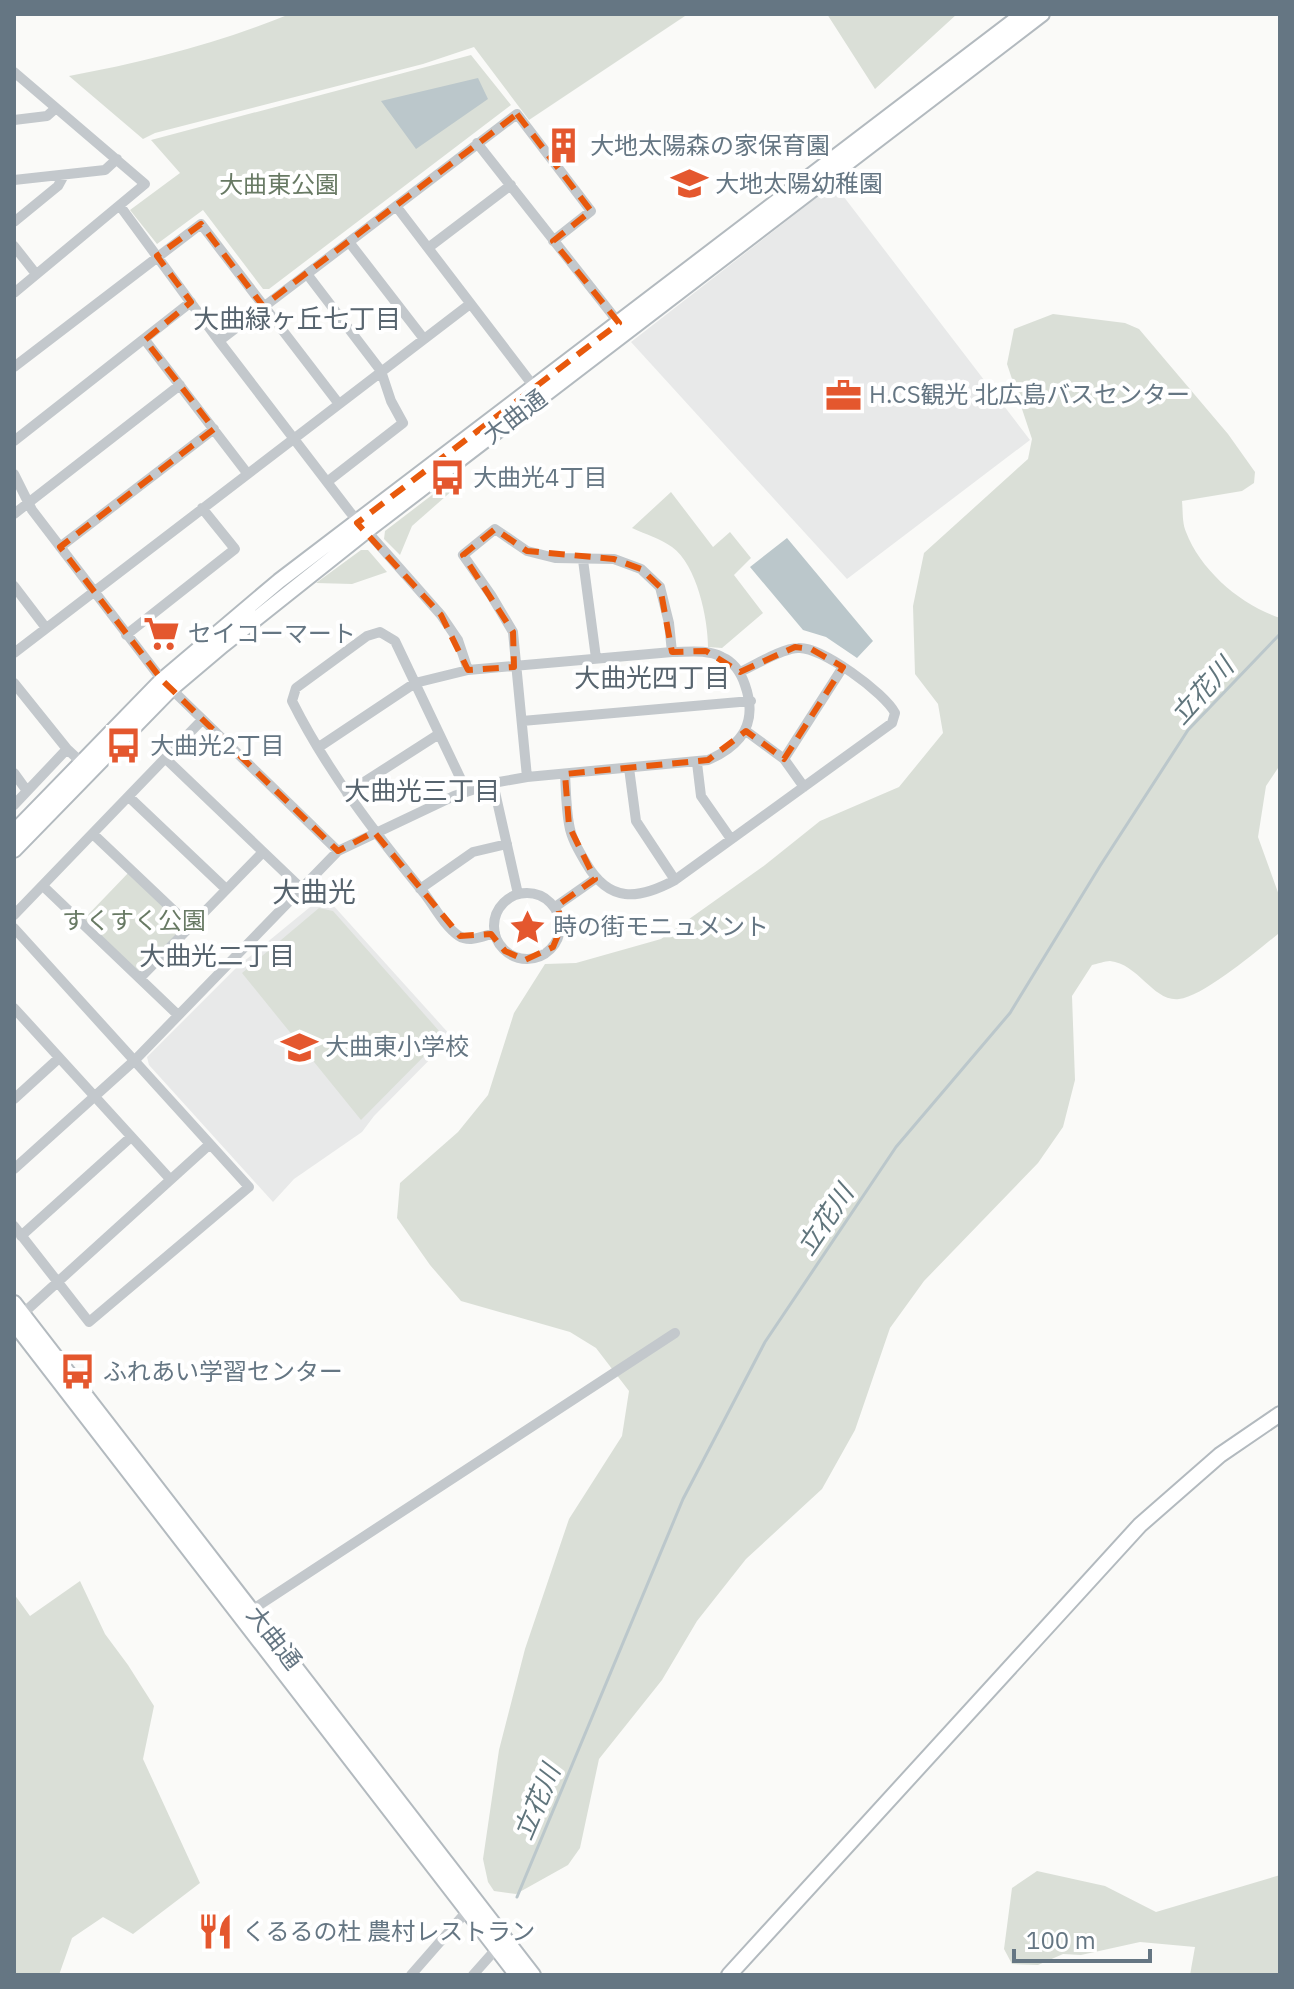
<svg xmlns="http://www.w3.org/2000/svg" width="1294" height="1989" font-family="'IBM Plex Sans','Noto Sans JP',sans-serif">
<style>
.built{fill:#e8e9e9}
.green{fill:#dadfd7}
.water{fill:#bbc7cb}
.lines{fill:none;stroke-linecap:round;stroke-linejoin:round}
.stream{stroke:#bbc7cb;stroke-width:3}
.secondary-casing{stroke:#b3babf;stroke-width:18}
.street{stroke:#c3c8cc;stroke-width:10}
.secondary{stroke:#fff;stroke-width:14}
.marked{fill:none;stroke:#e8590c;stroke-width:6;stroke-dasharray:16 10;stroke-linejoin:round}
.labels{text-anchor:middle;stroke-width:8;stroke-linejoin:round;paint-order:stroke}
.poi-label{font-size:24px;fill:#657683;stroke:#fff;text-anchor:start}
.park-label{font-size:24px;fill:#687a64;stroke:#fff}
.street-label{font-size:24px;fill:#657683;stroke:#fff}
.neighbourhood-label{font-size:26px;fill:#57646e;stroke:#fff}
.water-label{font-size:26px;font-style:italic;fill:#60757c;stroke:#fff}
.quarter-label{font-size:28px;fill:#57646e;stroke:#fff}
</style>
<rect width="100%" height="100%" fill="#fafaf8"/>
<!-- built -->
<path class="built" d="M834 184 1030 440 847 579 631 342Z
M315 903 332 904 452 1037 374 1116 362 1132 294 1179 273 1202 149 1065 147 1057 237 967Z"/>
<!-- green -->
<path class="green" d="M290 14H688L529 120 474 47 423 64 155 133 143 139 69 76C145 62 219 43 290 14Z
M827 14H957L875 89Z
M471 55 511 105 269 289H263L203 210 157 244 130 210 180 173 151 140Z
M1053 314 1125 323 1139 329 1228 434 1255 472 1254 483 1242 491 1182 501C1183 511 1182 523 1186 532 1201 571 1241 605 1280 618V765L1266 786 1258 837 1280 898 1278 934C1258 950 1203 997 1179 999 1153 1002 1139 964 1110 961 1105 961 1097 964 1092 965L1072 996 1075 1080 1063 1127 1038 1163 924 1281 890 1328 855 1430 822 1489 746 1559 697 1621 662 1680 599 1759 580 1848 568 1865 516 1894 494 1891 488 1882 483 1859 499 1750 525 1649 569 1519 622 1436 629 1391 596 1348 570 1332 461 1301 430 1265 397 1218 400 1183 458 1132 488 1095 514 1013 545 964 576 963 661 939 765 865 820 821 899 787 943 733 938 704 915 674 913 606 924 553 1028 459 1032 439 1007 364 1014 329Z
M449 482 454 489 412 526 400 555 384 539 385 531Z
M671 492 713 547 730 532 751 558 734 575 763 613 722 648 708 647C708 619 697 565 672 547 661 539 645 534 632 528Z
M361 550H368L387 572 352 584 316 583Z
M131 870 190 926 140 978 82 921Z
M319 908 333 911 440 1032 439 1041 361 1120 242 973Z
M80 1581 105 1634 128 1665 154 1706 143 1759 200 1883 133 1934 103 1917 72 1938 59 1975H14V1594L30 1616Z
M1037 1871 1105 1886 1156 1912 1280 1875V1975H1190L1195 1947 1140 1942 1081 1955 1063 1954 1038 1965 1012 1964 1004 1949 1012 1888Z"/>
<!-- water -->
<path class="water" d="M478 78 488 99 416 149 381 101Z
M787 538 873 641 857 658 826 637 803 630 750 567Z"/>
<g class="lines">
<!-- stream -->
<path class="stream" d="M517 1897 683 1499 765 1342 896 1147 1010 1013 1100 866 1188 730 1280 634"/>
<defs>
<path id="secondary" d="M14 832 162 680 279 581 1023 14
M14 850 171 689 223 645 365 532 1042 14
M14 1303 533 1975
M14 1323 517 1975
M729 1975 1140 1525 1220 1455 1280 1414"/>
</defs>
<!-- secondary casing -->
<use href="#secondary" class="secondary-casing"/>
<!-- street -->
<path class="street" d="M14 72 145 184 14 293
M14 120 47 116 56 108
M477 143 622 327
M14 180 105 170 117 159
M120 206 219 341 350 512 441 615 458 640 468 670
M396 206 538 392
M14 222 58 186 64 175
M349 242 424 339
M14 246 36 274
M428 248 511 185
M307 274 381 371 391 401 403 423 327 482
M145 340 247 473
M219 341 517 114 591 211 553 241
M14 367 201 224 339 404
M14 441 191 302
M14 474 32 510 162 680 338 851
M14 514 180 385
M60 547 214 429
M583 560 596 658
M14 586 46 628
M126 635 235 549 202 508
M14 653 470 304
M14 683 67 749 81 762
M522 721 751 701
M746 731 784 759 804 787
M166 759 301 888
M784 759 843 667
M697 763 701 796 731 839
M629 768 636 821 675 880
M14 773 27 791
M565 774C566 790 566 808 569 824 571 838 579 851 586 863 609 903 638 900 675 880L892 723 895 713C885 693 821 646 798 648 783 648 755 665 740 672
M527 777 513 632 491 595 463 555 495 529 527 551 555 558 614 559 641 569 660 587 669 623 672 652
M493 783 518 894
M466 790 395 641 380 632 367 636 296 688 292 701C327 771 375 833 424 893 434 906 445 927 459 936 470 943 483 936 495 933
M347 793 439 734
M129 797 226 889
M14 805 67 749
M93 834 190 926
M43 886 178 1015
M420 889 473 852 507 844
M494 926a33 33 0 1 1 66 0a33 33 0 1 1-66 0Z
M555 907 595 879
M14 915 202 720
M14 928 249 1187 89 1322 14 1226
M140 978 263 852
M14 1008 170 1179
M14 1099 59 1058
M14 1169 135 1060 338 851 454 796 493 783 527 777 708 760C743 745 758 722 745 685 741 673 734 662 722 657 706 649 689 652 672 652L468 670 415 683 319 747
M21 1236 131 1137
M19 1317 210 1144
M247 1613 675 1333
M411 1975 467 1911
M473 1975 497 1948"/>
<!-- secondary -->
<use href="#secondary" class="secondary"/>
</g>
<!-- marked area -->
<path class="marked" d="M517 114 591 211 553 241 619 323 357 523 441 615 468 670 514 667 513 632 463 555 495 529 527 551 614 559 641 569 660 587 672 652 706 651 740 672 795 647 811 649 843 667 784 759 746 731 708 760 565 774 569 826 595 879 558 905 561 928 553 947 525 960 505 951 491 934 460 936 374 832 338 851 162 680 60 547 214 429 145 340 191 302 157 256 201 224 263 306Z"/>
<!-- icons -->
<defs>
<symbol id="building-bare" viewBox="-9 -9 18 18"><path d="M-4-6H4V6H1V3H-1V6H-4ZM-2.5-4.3h1.7v1.8h-1.7ZM.8-4.3h1.7v1.8H.8ZM-2.5-1h1.7V.8h-1.7ZM.8-1h1.7V.8H.8Z" fill="#e4572e" stroke="#fff" stroke-width="2.5" paint-order="stroke"/></symbol>
<symbol id="school-bare" viewBox="-9 -9 18 18"><path d="M0-5L7-2L0 1L-7-2ZM-4 1L0 2.5L4 1V4Q0 6-4 4Z" fill="#e4572e" stroke="#fff" stroke-width="2.5" paint-order="stroke"/></symbol>
<symbol id="office-bare" viewBox="-9 -9 18 18"><path d="M-6-3h4V-5.5h4V-3h4V5H-6ZM-1-4.5V-3h2v-1.5ZM-6 0V1H6V0Z" fill="#e4572e" stroke="#fff" stroke-width="2.5" paint-order="stroke"/></symbol>
<symbol id="bus-bare" viewBox="-9 -9 18 18"><path d="M-5-6H5V4H4V6H2V4H-2V6H-4V4H-5ZM-3.5-4V0h7V-4ZM-3.5 1.2v1.5H-2V1.2ZM2 1.2v1.5H3.5V1.2Z" fill="#e4572e" stroke="#fff" stroke-width="2.5" paint-order="stroke"/></symbol>
<symbol id="supermarket-bare" viewBox="-9 -9 18 18"><path d="M-6-5.5h2.5l.6 2H6L4.5 2H-2.5L-4.4-4H-6ZM-1.5 3.2a1.3 1.3 0 1 0 .1 0ZM3 3.2a1.3 1.3 0 1 0 .1 0Z" fill="#e4572e" stroke="#fff" stroke-width="2.5" paint-order="stroke"/></symbol>
<symbol id="sight-bare" viewBox="-9 -9 18 18"><path d="M0-6L1.8-2.2L6-1.7L2.9 1.2L3.7 5.4L0 3.3L-3.7 5.4L-2.9 1.2L-6-1.7L-1.8-2.2Z" fill="#e4572e" stroke="#fff" stroke-width="2.5" paint-order="stroke"/></symbol>
<symbol id="restaurant-bare" viewBox="-9 -9 18 18"><path d="M-5-6h1v4h1v-4h1v4h1v-4h1v5L-1.5 .5V6h-2V.5L-5-1ZM5-6V6H3V1.5H1.5Q1.5-4 5-6Z" fill="#e4572e" stroke="#fff" stroke-width="2.5" paint-order="stroke"/></symbol>
</defs>
<g fill-rule="evenodd">
<use href="#building-bare" x="538" y="120" width="51" height="51"/>
<use href="#school-bare" x="664" y="158" width="51" height="51"/>
<use href="#office-bare" x="818" y="370" width="51" height="51"/>
<use href="#bus-bare" x="422" y="452" width="51" height="51"/>
<use href="#supermarket-bare" x="136" y="608" width="51" height="51"/>
<use href="#bus-bare" x="98" y="720" width="51" height="51"/>
<use href="#sight-bare" x="502" y="902" width="51" height="51"/>
<use href="#school-bare" x="274" y="1022" width="51" height="51"/>
<use href="#bus-bare" x="52" y="1346" width="51" height="51"/>
<use href="#restaurant-bare" x="190" y="1906" width="51" height="51"/>
</g>
<g class="labels">
<!-- poi labels -->
<g class="poi-label">
<text x="590" y="154">大地太陽森の家保育園</text>
<text x="715" y="192">大地太陽幼稚園</text>
<text x="869" y="403">H.CS観光 北広島バスセンター</text>
<text x="473" y="486">大曲光4丁目</text>
<text x="188" y="642">セイコーマート</text>
<text x="150" y="754">大曲光2丁目</text>
<text x="553" y="935">時の街モニュメント</text>
<text x="325" y="1055">大曲東小学校</text>
<text x="103" y="1380">ふれあい学習センター</text>
<text x="242" y="1940">くるるの杜 農村レストラン</text>
</g>
<!-- park labels -->
<g class="park-label">
<text x="279" y="193">大曲東公園</text>
<text x="134" y="929">すくすく公園</text>
</g>
<!-- street labels -->
<g class="street-label">
<text transform="translate(515 417) rotate(-37)" y="8">大曲通</text>
<text transform="translate(274 1638) rotate(52)" y="8">大曲通</text>
</g>
<!-- neighbourhood labels -->
<g class="neighbourhood-label">
<text x="297" y="328">大曲緑ヶ丘七丁目</text>
<text x="652" y="687">大曲光四丁目</text>
<text x="422" y="800">大曲光三丁目</text>
<text x="217" y="965">大曲光二丁目</text>
</g>
<!-- water labels -->
<g class="water-label">
<text transform="translate(1202 691) rotate(-48)" y="9">立花川</text>
<text transform="translate(825 1220) rotate(-56)" y="9">立花川</text>
<text transform="translate(537 1802) rotate(-67)" y="9">立花川</text>
</g>
<!-- quarter labels -->
<g class="quarter-label">
<text x="314" y="902">大曲光</text>
</g>
</g>
<!-- border -->
<rect width="1294" height="1989" fill="none" stroke="#657683" stroke-width="32"/>
<!-- scale -->
<path d="M1014 1949v12h136v-12" fill="none" stroke="#657683" stroke-width="4"/>
<text x="1026" y="1949" font-size="24" fill="#657683" stroke="#ffffff" stroke-width="6" paint-order="stroke">100 m</text>
</svg>
